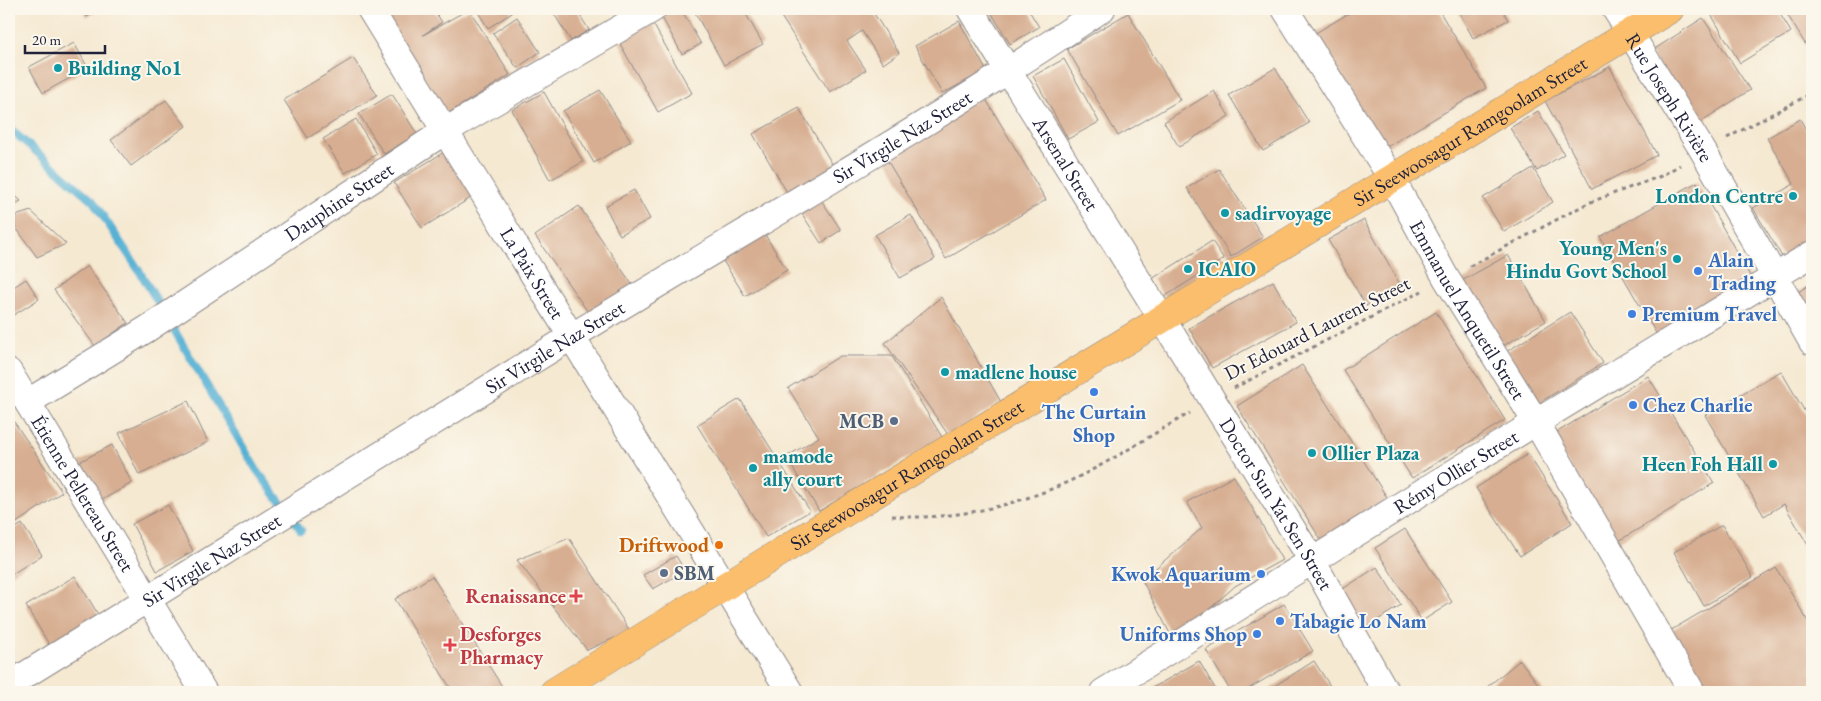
<svg xmlns="http://www.w3.org/2000/svg" width="1821" height="701" font-family="'EB Garamond',serif">
<style>
.lines{fill:none;stroke-linecap:round;stroke-linejoin:round}
.stream{stroke:#56b1d4;stroke-width:8}
.building{fill:#d7ae91}
.minor-casing{stroke:#8c8686;stroke-width:28}
.major-casing{stroke:#8c8686;stroke-width:29}
.path{stroke:#8c8686;stroke-width:3;stroke-dasharray:4 4;stroke-linecap:butt}
.minor{stroke:#fff;stroke-width:26}
.major{stroke:#fabe6d;stroke-width:28}
.culture-dot{fill:#0f9aa8;stroke:#fbf7ec;stroke-width:2}
.shop-dot{fill:#3f7fe0;stroke:#fbf7ec;stroke-width:2}
.service-dot{fill:#5c6f8a;stroke:#fbf7ec;stroke-width:2}
.food-dot{fill:#e8710a;stroke:#fbf7ec;stroke-width:2}
.health-dot{fill:#e0444e;stroke:#fbf7ec;stroke-width:2}
.labels{text-anchor:middle;stroke-width:4;stroke-linejoin:round;paint-order:stroke}
.culture-label{font-size:20px;font-weight:bold;fill:#0d838f;stroke:#fbf7ec;text-anchor:start}
.street-label{font-size:20px;fill:#22223b;stroke:#fbf7ec}
.shop-label{font-size:20px;font-weight:bold;fill:#366cbe;stroke:#fbf7ec;text-anchor:start}
.service-label{font-size:20px;font-weight:bold;fill:#4e5e75;stroke:#fbf7ec;text-anchor:end}
.food-label{font-size:20px;font-weight:bold;fill:#c56008;stroke:#fbf7ec;text-anchor:end}
.health-label{font-size:20px;font-weight:bold;fill:#be3a42;stroke:#fbf7ec;text-anchor:end}
</style>
<rect width="100%" height="100%" fill="#fbf7ec"/>
<filter id="ink" filterUnits="userSpaceOnUse"><feTurbulence type="fractalNoise" baseFrequency=".02" numOctaves="2"/><feDisplacementMap in="SourceGraphic" scale="10" xChannelSelector="R" yChannelSelector="G"/><feConvolveMatrix kernelMatrix="1 2 1 2 8 2 1 2 1" color-interpolation-filters="sRGB"/></filter>
<filter id="wash" filterUnits="userSpaceOnUse"><feTurbulence type="fractalNoise" baseFrequency=".0096" numOctaves="4" result="noise"/><feDisplacementMap in="SourceGraphic" scale="20" xChannelSelector="R" yChannelSelector="G"/><feGaussianBlur stdDeviation="1.12" result="paint"/><feColorMatrix in="noise" values="0 0 0 0 0 0 0 0 0 0 0 0 0 0 0 0 0 1.4 0 .05"/><feComposite in="paint" operator="in"/></filter>
<g filter="url(#wash)">
<rect width="100%" height="100%" fill="#f5e9d2"/>
<g class="lines">
<!-- stream -->
<path class="stream" d="M9 128 93 201 140 272 256 469 301 530"/>
</g>
<g id="blocks">
<!-- building -->
<path class="building" d="M82 9H101L87 17Z
M387 9H433L442 22 423 35 469 9 510 75 447 114 382 12Z
M476 9H510L512 13 488 28Z
M551 9H576L589 30 571 41Z
M665 9H681L701 44 682 54 659 12Z
M693 9H743L763 44 724 65Z
M776 9H871L899 53 883 64 862 31 847 41 866 70 830 92Z
M989 9H1028L1039 27 1010 44Z
M1356 9H1438L1486 88 1383 149 1314 34Z
M1457 9H1502L1508 20 1473 38Z
M1713 9H1777L1791 32 1740 63 1709 11Z
M1784 9H1810L1812 12V55Z
M1128 13 1180 100 1118 136 1067 49Z
M517 17 540 52 517 68 493 33Z
M1703 18 1750 90 1697 124 1650 52Z
M959 21 986 70 942 94 915 46Z
M652 22 692 93 658 112 618 40Z
M74 43 88 68 43 93 29 67Z
M353 58 377 95 308 138 284 100Z
M1064 59 1099 122 1068 139 1033 76Z
M1610 67 1657 155 1592 189 1545 101Z
M1275 68 1309 123 1263 151 1229 95Z
M600 90 631 141 594 163 563 111Z
M1214 91 1229 116 1179 147 1164 122Z
M544 92 583 162 550 180 512 110Z
M392 94 417 134 384 154 359 114Z
M984 96 1046 200 946 259 884 155Z
M166 100 186 126 131 166 111 140Z
M799 108 834 167 788 194 753 134Z
M1538 111 1564 154 1537 171 1510 128Z
M356 119 377 154 345 173 323 139Z
M1800 119 1812 140V244L1784 260 1753 208 1794 184 1767 138Z
M449 149 477 194 422 228 394 183Z
M1533 168 1553 202 1504 232 1483 198Z
M1219 169 1263 237 1231 257 1187 188Z
M1697 182 1753 281 1657 335 1600 237Z
M9 190 21 201 9 207Z
M634 190 650 219 620 235 605 206Z
M822 201 841 230 821 243 802 214Z
M579 206 633 286 590 315 535 236Z
M31 211 66 244 37 257 9 218Z
M911 215 935 259 900 278 875 235Z
M1364 220 1401 286 1366 306 1328 240Z
M762 230 787 270 745 296 720 256Z
M1212 241 1224 259 1164 297 1152 279Z
M1508 255 1546 321 1496 350 1458 283Z
M87 266 128 323 95 346 54 290Z
M26 279 39 299 9 318V290Z
M1273 281 1296 322 1212 368 1189 328Z
M1812 283V327L1792 296Z
M941 297 1001 402 949 436 885 343Z
M1436 312 1505 420 1412 478 1343 370Z
M1570 312 1603 363 1534 406 1501 355Z
M840 356H892L942 437 819 511 786 457 819 437 788 388Z
M1302 365 1388 499 1321 540 1237 406Z
M1781 371 1812 424V552L1784 504 1764 516 1705 415Z
M1648 376 1714 483 1617 542 1551 436Z
M740 399 810 511 766 537 697 425Z
M188 401 208 442 139 475 119 433Z
M10 416 62 492 9 528V417Z
M112 445 132 483 100 501 79 462Z
M1528 454 1572 523 1520 556 1476 488Z
M1234 476 1282 560 1235 586 1174 641 1142 580 1202 528 1187 502Z
M168 505 193 551 157 571 132 524Z
M22 524 42 555 9 576V532Z
M1722 525 1753 577 1704 606 1674 552Z
M1405 529 1452 602 1422 621 1375 548Z
M569 538 630 631 587 650 517 560Z
M676 556 685 571 653 589 643 575Z
M1377 567 1401 605 1362 630 1338 592Z
M1776 568 1812 628V692H1704L1668 632Z
M75 576 99 616 50 646 26 606Z
M432 576 505 691 503 692H453L395 599Z
M1284 604 1313 651 1243 692H1231L1206 650Z
M1520 660 1544 692H1481Z
M1199 661 1217 692H1150L1149 690Z
M1314 661 1334 692H1265Z"/>
</g>
</g>
<g filter="url(#ink)">
<use href="#blocks" fill-opacity="0" stroke="#8c8686" stroke-width="1"/>
<g class="lines">
<defs>
<g id="minor">
<path id="s1" d="M370 9 790 692"/>
<path id="s2" d="M970 9 1313 562 1386 692"/>
<path id="s3" d="M1285 9 1392 179 1446 278 1536 422 1692 692"/>
<path id="s4" d="M1615 9 1703 151 1812 342"/>
<path id="s5" d="M9 372 204 692"/>
<path id="s6" d="M28 402 147 329 445 131 653 9"/>
<path id="s7" d="M9 685C198 570 385 451 574 335 751 227 930 125 1102 9"/>
<path id="s8" d="M1103 692 1430 487 1812 254"/>
</g>
<g id="major">
<path id="s9" d="M554 692C651 631 750 572 847 511L1670 9"/>
</g>
</defs>
<!-- minor casing -->
<use href="#minor" class="minor-casing"/>
<!-- major casing -->
<use href="#major" class="major-casing"/>
<!-- path -->
<path class="path" d="M1727 138 1812 93
M1470 266 1588 203 1661 176 1680 165
M1234 388 1422 291
M892 516C953 522 1029 503 1084 474 1120 456 1154 433 1190 413"/>
<!-- minor -->
<use href="#minor" class="minor"/>
<!-- major -->
<use href="#major" class="major"/>
</g>
</g>
<!-- markers -->
<g class="culture-dot">
<circle cx="58" cy="68" r="5"/>
<circle cx="1793" cy="196" r="5"/>
<circle cx="1225" cy="213" r="5"/>
<circle cx="1677" cy="259" r="5"/>
<circle cx="1188" cy="269" r="5"/>
<circle cx="945" cy="372" r="5"/>
<circle cx="1312" cy="453" r="5"/>
<circle cx="1773" cy="464" r="5"/>
<circle cx="753" cy="468" r="5"/>
</g>
<g class="shop-dot">
<circle cx="1698" cy="271" r="5"/>
<circle cx="1632" cy="314" r="5"/>
<circle cx="1094" cy="392" r="5"/>
<circle cx="1633" cy="405" r="5"/>
<circle cx="1261" cy="574" r="5"/>
<circle cx="1280" cy="621" r="5"/>
<circle cx="1257" cy="634" r="5"/>
</g>
<g class="service-dot">
<circle cx="894" cy="421" r="5"/>
<circle cx="664" cy="573" r="5"/>
</g>
<circle class="food-dot" cx="719" cy="545" r="5"/>
<g class="health-dot">
<path d="M573.5 588.5h5v5h5v5h-5v5h-5v-5h-5v-5h5z"/>
<path d="M447.5 637.5h5v5h5v5h-5v5h-5v-5h-5v-5h5z"/>
</g>
<g class="labels">
<!-- culture labels -->
<g class="culture-label">
<text x="68" y="75">Building No1</text>
<text x="1783" y="203" text-anchor="end">London Centre</text>
<text x="1235" y="220">sadirvoyage</text>
<text x="1667" y="255" text-anchor="end">Young Men's<tspan x="1667" dy="23">Hindu Govt School</tspan></text>
<text x="1198" y="276">ICAIO</text>
<text x="955" y="379">madlene house</text>
<text x="1322" y="460">Ollier Plaza</text>
<text x="763" y="463">mamode<tspan x="763" dy="23">ally court</tspan></text>
<text x="1763" y="471" text-anchor="end">Heen Foh Hall</text>
</g>
<!-- street labels -->
<g class="street-label">
<text dy="7" stroke="none"><textPath href="#s4" startOffset="104">Rue Joseph Rivière</textPath></text>
<text dy="7" stroke="none"><textPath href="#s9" startOffset="1074">Sir Seewoosagur Ramgoolam Street</textPath></text>
<text dy="7" stroke="none"><textPath href="#s7" startOffset="1048">Sir Virgile Naz Street</textPath></text>
<text dy="7" stroke="none"><textPath href="#s2" startOffset="182">Arsenal Street</textPath></text>
<text dy="7" stroke="none"><textPath href="#s6" startOffset="370">Dauphine Street</textPath></text>
<text dy="7" stroke="none"><textPath href="#s1" startOffset="310">La Paix Street</textPath></text>
<text dy="7" stroke="none"><textPath href="#s3" startOffset="352">Emmanuel Anquetil Street</textPath></text>
<text transform="translate(1317 328) rotate(-27)" y="7">Dr Edouard Laurent Street</text>
<text dy="7" stroke="none"><textPath href="#s7" startOffset="642">Sir Virgile Naz Street</textPath></text>
<text dy="7" stroke="none"><textPath href="#s8" startOffset="416">Rémy Ollier Street</textPath></text>
<text dy="7" stroke="none"><textPath href="#s9" startOffset="414">Sir Seewoosagur Ramgoolam Street</textPath></text>
<text dy="7" stroke="none"><textPath href="#s5" startOffset="142">Étienne Pellereau Street</textPath></text>
<text dy="7" stroke="none"><textPath href="#s2" startOffset="582">Doctor Sun Yat Sen Street</textPath></text>
<text dy="7" stroke="none"><textPath href="#s7" startOffset="238">Sir Virgile Naz Street</textPath></text>
</g>
<!-- shop labels -->
<g class="shop-label">
<text x="1708" y="267">Alain<tspan x="1708" dy="23">Trading</tspan></text>
<text x="1642" y="321">Premium Travel</text>
<text x="1643" y="412">Chez Charlie</text>
<text x="1094" y="419" text-anchor="middle">The Curtain<tspan x="1094" dy="23">Shop</tspan></text>
<text x="1251" y="581" text-anchor="end">Kwok Aquarium</text>
<text x="1290" y="628">Tabagie Lo Nam</text>
<text x="1247" y="641" text-anchor="end">Uniforms Shop</text>
</g>
<!-- service labels -->
<g class="service-label">
<text x="884" y="428">MCB</text>
<text x="674" y="580" text-anchor="start">SBM</text>
</g>
<!-- food labels -->
<g class="food-label">
<text x="709" y="552">Driftwood</text>
</g>
<!-- health labels -->
<g class="health-label">
<text x="566" y="603">Renaissance</text>
<text x="460" y="641" text-anchor="start">Desforges<tspan x="460" dy="23">Pharmacy</tspan></text>
</g>
</g>
<!-- margin -->
<rect width="1821" height="701" fill="none" stroke="#fbf7ec" stroke-width="30"/>
<!-- scale -->
<path d="M25 45v8h80v-8" fill="none" stroke="#22223b" stroke-width="2.5"/>
<text x="32" y="45" font-size="15" fill="#22223b" stroke="#fbf7ec" stroke-width="4" paint-order="stroke">20 m</text>
</svg>
